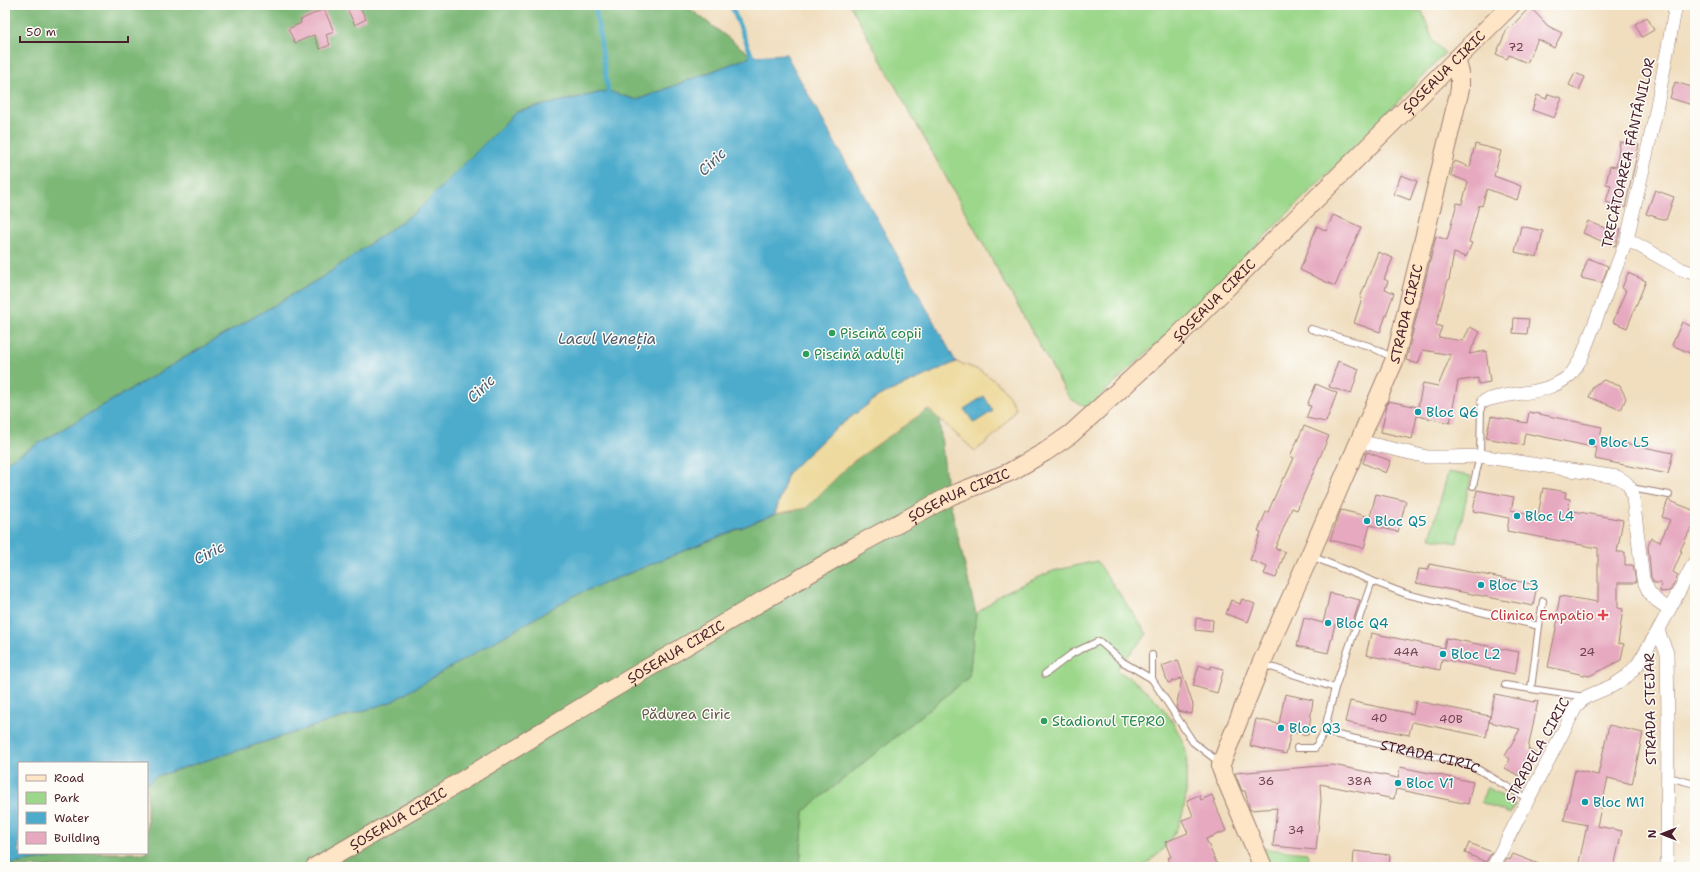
<svg xmlns="http://www.w3.org/2000/svg" width="1700" height="872" font-family="'Shantell Sans',sans-serif">
<style>
.green{fill:#9cd78b;stroke:#737b5b}
.forest{fill:#7db877;stroke:#646c51}
.sand{fill:#eeda9e;stroke:#9c7c64}
.water{fill:#4daccc;stroke:#4c667c}
.lines{fill:none;stroke-linecap:round;stroke-linejoin:round}
.stream{stroke:#4daccc;stroke-width:4.5}
.building{fill:#e6a9bf}
.lane-casing{stroke:#9d7e75;stroke-width:8}
.street-casing{stroke:#9d7e75;stroke-width:14}
.secondary-casing{stroke:#9d7e75;stroke-width:20}
.lane{stroke:#fff;stroke-width:6}
.street{stroke:#fff;stroke-width:13}
.secondary{stroke:#fde5c5;stroke-width:18}
.leisure-dot{fill:#2e9e5b;stroke:#fdfcf7;stroke-width:1.5}
.culture-dot{fill:#0f9aa8;stroke:#fdfcf7;stroke-width:1.5}
.health-dot{fill:#e0444e;stroke:#fdfcf7;stroke-width:1.5}
.labels{text-anchor:middle;stroke-width:3;stroke-linejoin:round;paint-order:stroke}
.number-label{font-size:12px;fill:#714250}
.street-label{font-size:14px;fill:#4a1f2b;stroke:#fdfcf7}
.leisure-label{font-size:14px;fill:#27864d;stroke:#fdfcf7;text-anchor:start}
.culture-label{font-size:14px;fill:#0d838f;stroke:#fdfcf7;text-anchor:start}
.health-label{font-size:14px;fill:#be3a42;stroke:#fdfcf7;text-anchor:end}
.park-label{font-size:14px;fill:#635648;stroke:#fdfcf7}
.water-label{font-size:15px;font-style:italic;fill:#4b576b;stroke:#fdfcf7}
</style>
<rect width="100%" height="100%" fill="#fdfcf7"/>
<filter id="ink" filterUnits="userSpaceOnUse"><feTurbulence type="fractalNoise" baseFrequency=".025" numOctaves="2"/><feDisplacementMap in="SourceGraphic" scale="8" xChannelSelector="R" yChannelSelector="G"/><feConvolveMatrix kernelMatrix="1 2 1 2 8 2 1 2 1" color-interpolation-filters="sRGB"/></filter>
<filter id="wash" filterUnits="userSpaceOnUse"><feTurbulence type="fractalNoise" baseFrequency=".012" numOctaves="4" result="noise"/><feDisplacementMap in="SourceGraphic" scale="16" xChannelSelector="R" yChannelSelector="G"/><feGaussianBlur stdDeviation="0.9" result="paint"/><feColorMatrix in="noise" values="0 0 0 0 0 0 0 0 0 0 0 0 0 0 0 0 0 1.4 0 .05"/><feComposite in="paint" operator="in"/></filter>
<g filter="url(#wash)">
<rect width="100%" height="100%" fill="#f0debf"/>
<!-- green -->
<path class="green" d="M850 5H1416L1417 12 1422 11 1433 41 1445 53 1336 165 1165 336 1087 408 1069 398Z
M1448 472 1471 476 1457 543 1430 538Z
M1097 561 1147 634 1116 670C1150 688 1173 714 1186 751 1188 759 1186 770 1186 778 1187 798 1184 817 1174 834 1167 847 1154 858 1143 867H800L804 811 969 677 976 614 1003 593 1053 571Z
M1487 787 1515 804 1510 814 1481 802Z
M1257 848 1308 853 1307 867H1266Z"/>
<!-- forest -->
<path class="forest" d="M5 5H685L752 56 637 100 607 91 517 111 418 210 324 276 5 463Z
M928 408 939 419 947 489 976 614 969 677 804 811 800 867H5V865L82 853H147V785L154 777 391 702 573 596 775 514 806 508 851 463Z"/>
<!-- sand -->
<path class="sand" d="M956 362C986 371 1000 380 1016 408 1004 426 992 439 975 451L928 409 851 463 806 508 775 514 788 473 831 432 879 396Z"/>
<!-- water -->
<path class="water" d="M786 54 956 362 879 396 831 432 788 473 775 514 573 596 391 702 154 777 147 785V763H19V853H82L5 865V463L324 276 418 210 517 111 608 91 637 100 752 56Z
M984 396 993 411 974 423 964 409Z"/>
<g class="lines">
<!-- stream -->
<path class="stream" d="M595 5 608 91
M731 5 752 56 757 59
M1357 5H1389"/>
</g>
<g id="blocks">
<!-- building -->
<path class="building" d="M345 5H359L366 19 355 25Z
M1530 7 1548 26 1562 33 1554 48 1538 39 1527 63 1509 55 1507 59 1496 54 1508 27 1510 28Z
M324 9 334 32 326 35 330 45 320 49 314 35 295 43 288 29 301 23 300 20Z
M1647 17 1654 30 1642 37 1635 24Z
M1575 73 1585 77 1579 90 1569 85Z
M1675 82 1695 88V106L1670 98Z
M1548 94 1562 98 1554 118 1532 110 1537 95 1546 99Z
M1620 142 1639 145 1625 208 1606 202 1611 185 1606 184 1610 166 1616 167Z
M1475 144 1501 151 1494 176 1521 186 1517 200 1487 189 1482 206 1479 205 1469 242 1472 243 1466 257 1454 253 1449 280H1448L1436 325 1442 327 1438 337 1463 341 1470 327 1480 332 1469 354 1486 351 1490 382 1478 384V378L1458 381 1450 423 1417 416 1412 439 1381 432 1388 401 1418 407 1423 383 1438 386 1451 355 1423 350 1418 364 1406 360 1436 236 1447 240 1457 203 1462 204 1468 182 1451 175 1455 161 1470 167Z
M1401 175 1417 181 1410 200 1394 194Z
M1655 190 1674 197 1666 220 1646 214Z
M1333 215 1361 227 1335 286 1300 270 1317 226 1326 231Z
M1588 221 1607 229 1609 225 1621 229 1615 247 1583 233Z
M1521 226 1543 231 1537 257 1515 252Z
M1378 252 1393 258 1384 279 1388 281 1385 289 1394 293 1380 332 1354 323 1362 298H1360Z
M1588 258 1608 266 1602 283 1581 278Z
M1628 273 1646 281 1627 328 1613 322 1626 290 1622 288Z
M1514 318 1529 319 1527 334 1513 333Z
M1682 322 1695 328V348L1692 354 1672 345Z
M1338 361 1359 369 1351 394 1329 387Z
M1604 380 1620 386 1626 398 1621 410 1589 397 1593 386Z
M1316 384 1337 393 1326 422 1306 418 1311 406 1307 405Z
M1529 412 1602 427 1600 438 1673 453 1668 474 1595 459 1597 448 1525 433 1523 445 1486 438 1491 416 1527 423Z
M1304 426 1329 436 1297 510 1292 508 1275 548 1285 552 1276 578 1264 574 1267 567 1250 560 1261 532 1258 531 1266 512H1268L1283 478H1285L1294 458 1290 456Z
M1367 452 1391 461 1386 473 1363 463Z
M1543 488 1566 492 1565 498 1570 499 1568 510 1623 520 1617 552H1625V565H1633L1636 583H1618V608L1623 609 1618 643 1624 644 1621 660 1589 676 1548 667 1558 619 1556 618 1560 596 1598 602V548L1507 531 1509 518 1473 511 1477 490 1514 497 1511 510 1538 516Z
M1376 494 1406 501 1398 532 1370 525 1364 548 1330 540 1341 510 1370 517Z
M1668 500 1695 511V530L1691 528 1680 551H1682L1673 572 1678 575 1670 591 1660 592 1661 583H1654L1651 577 1648 546 1651 538 1660 542 1670 520 1662 517Z
M1429 564 1537 585 1533 606 1416 583 1419 569 1428 570Z
M1330 593 1360 600 1351 628 1335 624 1328 653 1297 646 1304 618 1323 623Z
M1242 599 1255 604 1248 622 1226 614 1231 600 1240 604Z
M1196 618 1213 620 1212 632 1195 630Z
M1371 633 1444 648 1446 638 1519 652 1515 674 1442 659 1440 670 1366 655Z
M1178 660 1193 705 1192 714 1178 711 1176 708 1182 678 1168 683 1162 666Z
M1199 665 1210 669 1211 666 1224 669 1217 693 1193 686Z
M1285 694 1313 700 1308 735 1291 732 1286 754 1250 746 1256 719 1279 724Z
M1495 694 1534 702 1536 700 1538 701 1528 749 1537 754 1524 779 1505 768 1510 759 1505 756 1520 729 1489 722Z
M1350 701 1413 714 1416 701 1490 716 1486 737 1412 722 1409 735 1345 722Z
M1609 725 1643 733 1632 784 1608 778 1597 826 1622 831 1614 867H1578L1587 825 1564 820 1575 770 1598 775Z
M1333 765 1398 778 1400 767 1473 782 1468 804 1396 789 1394 799 1320 784 1321 801 1316 850 1273 846 1277 808 1250 810 1245 791H1242L1235 773Z
M1199 795 1201 800 1212 795 1226 831 1206 839 1218 867H1172L1168 858 1171 857 1165 842 1188 833 1182 820 1193 816 1187 800Z
M1469 843 1492 852 1486 862 1465 853Z
M1354 851 1390 855 1389 867H1353Z
M1513 854 1544 866V867H1502L1507 858 1510 860Z"/>
</g>
</g>
<g filter="url(#ink)">
<use href="#blocks" fill-opacity="0" stroke="#9d7e75" stroke-width="1"/>
<g class="lines">
<defs>
<g id="lane">
<path d="M1311 329 1369 346 1394 358"/>
<path d="M1473 486 1480 456 1481 407 1484 401"/>
<path d="M1631 488 1669 495"/>
<path d="M1311 556 1372 581"/>
<path d="M1539 626 1543 601"/>
<path d="M1152 655V679"/>
<path id="s1" d="M1262 664 1335 688 1324 732 1469 764 1528 799"/>
<path d="M1045 674 1073 653 1099 641 1123 662 1152 679 1193 742 1220 763"/>
<path d="M1505 685 1531 689"/>
<path d="M1335 688 1372 581 1406 594 1539 626 1531 689 1585 697"/>
<path d="M1297 748H1315L1324 732"/>
<path d="M1668 777 1695 784"/>
</g>
<path id="street" d="M1627 239 1681 269 1695 274
M1484 401C1511 391 1547 396 1570 375 1574 371 1577 364 1581 359L1627 239 1654 121 1676 5
M1359 441 1427 457H1448L1480 456 1617 477C1628 482 1631 487 1633 498L1643 579 1649 592 1656 600 1669 609
M1493 867 1577 705 1586 697 1614 685 1627 676 1638 664 1658 631
M1667 867 1668 717 1667 653 1658 631 1695 561"/>
<g id="secondary">
<path id="s2" d="M315 867 422 805 602 695 856 546 950 496 1010 472 1045 452 1071 434 1173 341 1511 5"/>
<path id="s3" d="M1263 867 1221 768V764L1261 664 1310 555 1395 359 1460 89V73L1456 59"/>
</g>
</defs>
<!-- lane casing -->
<use href="#lane" class="lane-casing"/>
<!-- street casing -->
<use href="#street" class="street-casing"/>
<!-- secondary casing -->
<use href="#secondary" class="secondary-casing"/>
<!-- lane -->
<use href="#lane" class="lane"/>
<!-- street -->
<use href="#street" class="street"/>
<!-- secondary -->
<use href="#secondary" class="secondary"/>
</g>
</g>
<!-- markers -->
<g class="leisure-dot">
<circle cx="832" cy="333" r="4"/>
<circle cx="806" cy="354" r="4"/>
<circle cx="1044" cy="721" r="4"/>
</g>
<g class="culture-dot">
<circle cx="1418" cy="412" r="4"/>
<circle cx="1592" cy="442" r="4"/>
<circle cx="1517" cy="516" r="4"/>
<circle cx="1367" cy="521" r="4"/>
<circle cx="1481" cy="585" r="4"/>
<circle cx="1328" cy="623" r="4"/>
<circle cx="1443" cy="654" r="4"/>
<circle cx="1281" cy="728" r="4"/>
<circle cx="1398" cy="783" r="4"/>
<circle cx="1585" cy="802" r="4"/>
</g>
<path class="health-dot" d="M1601 609h4v4h4v4h-4v4h-4v-4h-4v-4h4z"/>
<g class="labels">
<!-- number labels -->
<g class="number-label">
<text x="1516" y="51">72</text>
<text x="1406" y="656">44A</text>
<text x="1587" y="656">24</text>
<text x="1379" y="722">40</text>
<text x="1451" y="723">40B</text>
<text x="1266" y="785">36</text>
<text x="1359" y="785">38A</text>
<text x="1296" y="834">34</text>
</g>
<!-- street labels -->
<g class="street-label">
<text dy="5" stroke="none"><textPath href="#s2" startOffset="1392">ȘOSEAUA CIRIC</textPath></text>
<text transform="translate(1628 153) rotate(-77)" y="5">TRECĂTOAREA FÂNTÂNILOR</text>
<text dy="5" stroke="none"><textPath href="#s2" startOffset="1068">ȘOSEAUA CIRIC</textPath></text>
<text dy="5" stroke="none"><textPath href="#s3" startOffset="599">STRADA CIRIC</textPath></text>
<text dy="5" stroke="none"><textPath href="#s2" startOffset="744">ȘOSEAUA CIRIC</textPath></text>
<text dy="5" stroke="none"><textPath href="#s2" startOffset="420">ȘOSEAUA CIRIC</textPath></text>
<text transform="translate(1650 709) rotate(-91)" y="5">STRADA STEJAR</text>
<text transform="translate(1537 750) rotate(-61)" y="5">STRADELA CIRIC</text>
<text dy="5" stroke="none"><textPath href="#s1" startOffset="231">STRADA CIRIC</textPath></text>
<text dy="5" stroke="none"><textPath href="#s2" startOffset="96">ȘOSEAUA CIRIC</textPath></text>
</g>
<!-- leisure labels -->
<g class="leisure-label">
<text x="840" y="338">Piscină copii</text>
<text x="814" y="359">Piscină adulți</text>
<text x="1052" y="726">Stadionul TEPRO</text>
</g>
<!-- culture labels -->
<g class="culture-label">
<text x="1426" y="417">Bloc Q6</text>
<text x="1600" y="447">Bloc L5</text>
<text x="1525" y="521">Bloc L4</text>
<text x="1375" y="526">Bloc Q5</text>
<text x="1489" y="590">Bloc L3</text>
<text x="1336" y="628">Bloc Q4</text>
<text x="1451" y="659">Bloc L2</text>
<text x="1289" y="733">Bloc Q3</text>
<text x="1406" y="788">Bloc V1</text>
<text x="1593" y="807">Bloc M1</text>
</g>
<!-- health labels -->
<g class="health-label">
<text x="1594" y="620">Clinica Empatio</text>
</g>
<!-- park labels -->
<g class="park-label">
<text x="686" y="719">Pădurea Ciric</text>
</g>
<!-- water labels -->
<g class="water-label">
<text transform="translate(712 162) rotate(-44)" y="5">Ciric</text>
<text x="607" y="344">Lacul Veneția</text>
<text transform="translate(481 389) rotate(-44)" y="5">Ciric</text>
<text transform="translate(209 553) rotate(-27)" y="5">Ciric</text>
</g>
</g>
<!-- margin -->
<rect width="1700" height="872" fill="none" stroke="#fdfcf7" stroke-width="20"/>
<!-- legend -->
<rect x="18" y="762" width="130" height="92" fill="#fdfcf7" stroke="#b5a4a5"/>
<rect x="26" y="775" width="20" height="6" fill="#fde5c5" stroke="#b5a4a5"/>
<text x="54" y="782" font-size="12" fill="#4a1f2b">Road</text>
<rect x="26" y="792" width="20" height="12" fill="#9cd78b" stroke="#b5a4a5"/>
<text x="54" y="802" font-size="12" fill="#4a1f2b">Park</text>
<rect x="26" y="812" width="20" height="12" fill="#4daccc" stroke="#b5a4a5"/>
<text x="54" y="822" font-size="12" fill="#4a1f2b">Water</text>
<rect x="26" y="832" width="20" height="12" fill="#e6a9bf" stroke="#b5a4a5"/>
<text x="54" y="842" font-size="12" fill="#4a1f2b">Building</text>
<!-- north arrow -->
<g transform="translate(1662 834) rotate(270)" stroke="#fdfcf7" stroke-width="3" paint-order="stroke">
<path d="M0-3L7 15L0 10L-7 15Z" fill="#4a1f2b"/>
<text y="-6" font-size="11" font-weight="bold" text-anchor="middle" fill="#4a1f2b">N</text>
</g>
<!-- scale -->
<path d="M20 36v6h108v-6" fill="none" stroke="#4a1f2b" stroke-width="2"/>
<text x="26" y="36" font-size="12" fill="#4a1f2b" stroke="#fdfcf7" stroke-width="3" paint-order="stroke">50 m</text>
</svg>
